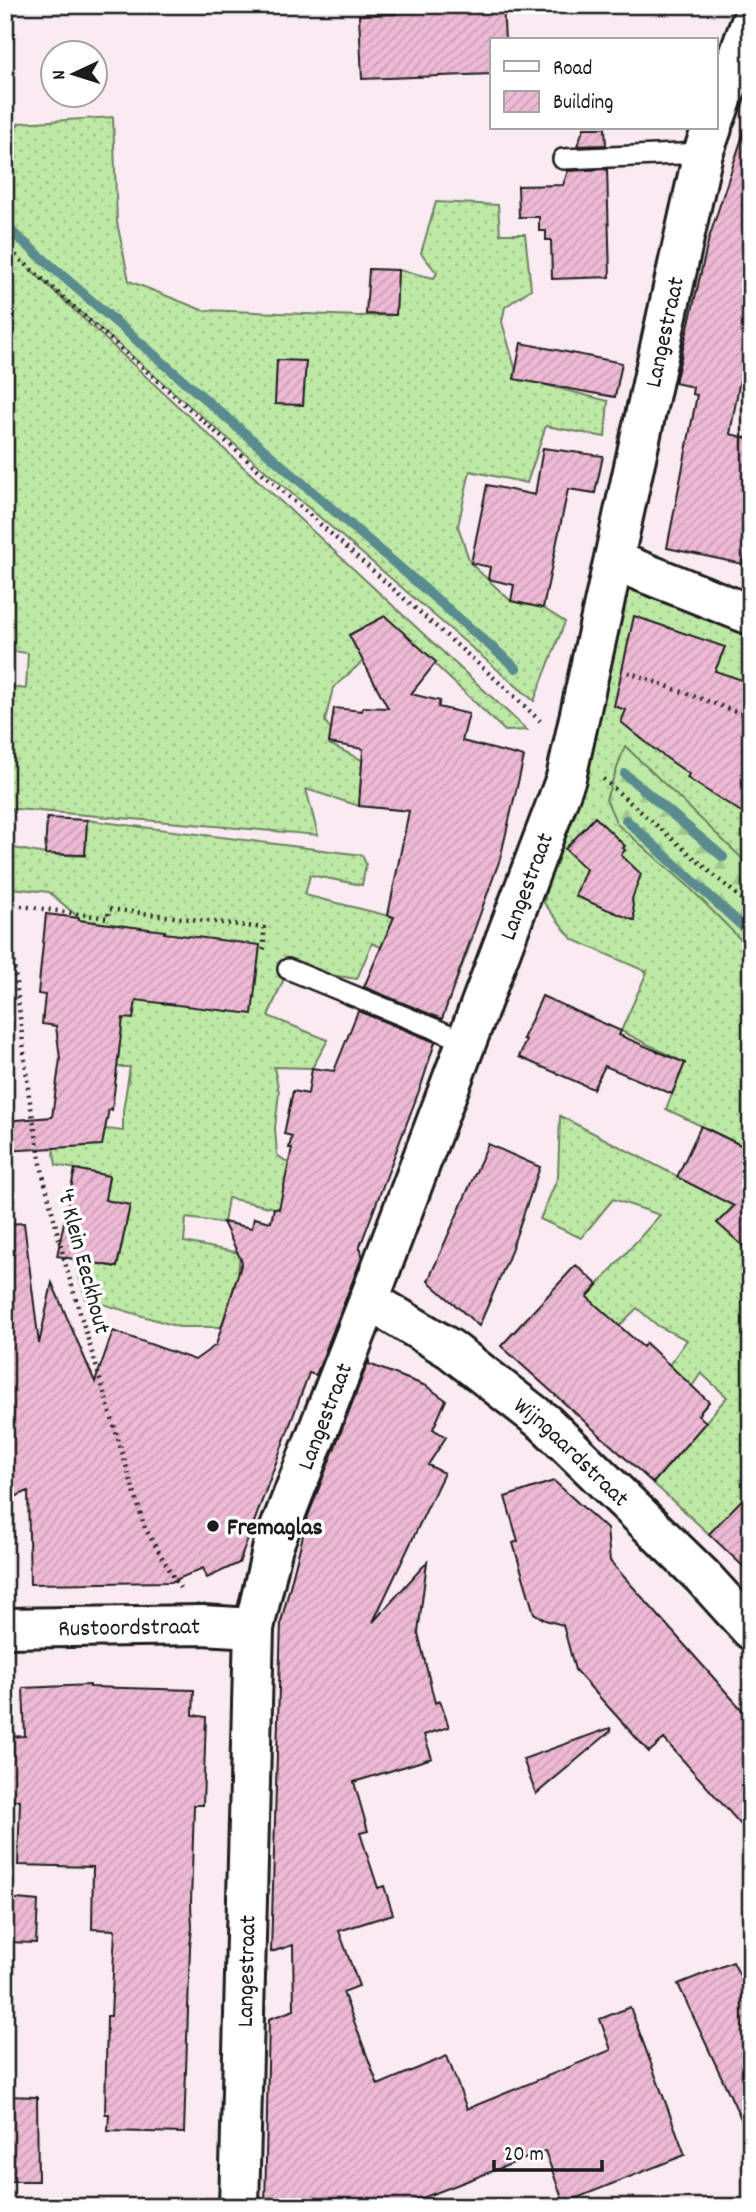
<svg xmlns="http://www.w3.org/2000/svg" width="756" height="2212" font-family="Dekko,sans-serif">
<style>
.grass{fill:url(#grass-dots);stroke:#6c8260;stroke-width:2}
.forest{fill:url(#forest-firs);stroke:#6c8260;stroke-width:2}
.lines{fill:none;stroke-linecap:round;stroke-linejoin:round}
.stream{stroke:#5a8b8f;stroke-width:10}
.building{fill:url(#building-hatch);stroke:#1c1c1c;stroke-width:2}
.lane-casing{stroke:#1c1c1c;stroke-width:24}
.street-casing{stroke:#1c1c1c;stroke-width:44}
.path{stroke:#1c1c1c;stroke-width:4.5;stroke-dasharray:2 5;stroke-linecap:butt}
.lane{stroke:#fff;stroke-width:19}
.street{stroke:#fff;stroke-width:38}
.poi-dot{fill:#1c1c1c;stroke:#fff;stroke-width:2.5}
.labels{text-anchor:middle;stroke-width:7;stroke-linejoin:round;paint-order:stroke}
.street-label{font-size:24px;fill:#1c1c1c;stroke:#fff}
.poi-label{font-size:24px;font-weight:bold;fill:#1c1c1c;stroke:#fff;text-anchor:start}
</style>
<defs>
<pattern id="grass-dots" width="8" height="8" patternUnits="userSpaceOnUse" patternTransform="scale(1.75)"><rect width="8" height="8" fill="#bde8a5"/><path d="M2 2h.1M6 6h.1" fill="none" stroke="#a2c68d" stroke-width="1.8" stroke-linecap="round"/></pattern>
<pattern id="forest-firs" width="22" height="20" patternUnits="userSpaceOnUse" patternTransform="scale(1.75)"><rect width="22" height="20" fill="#bde8a5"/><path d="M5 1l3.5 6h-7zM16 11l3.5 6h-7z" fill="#a2c68d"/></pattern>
<pattern id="building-hatch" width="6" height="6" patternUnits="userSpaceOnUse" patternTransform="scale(1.75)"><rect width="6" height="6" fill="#edb9d4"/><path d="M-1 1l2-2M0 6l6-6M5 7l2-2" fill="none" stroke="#cb9eb5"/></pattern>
</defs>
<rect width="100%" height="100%" fill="#faeaf2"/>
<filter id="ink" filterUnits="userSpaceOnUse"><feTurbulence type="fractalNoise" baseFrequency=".0143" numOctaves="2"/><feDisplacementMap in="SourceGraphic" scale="14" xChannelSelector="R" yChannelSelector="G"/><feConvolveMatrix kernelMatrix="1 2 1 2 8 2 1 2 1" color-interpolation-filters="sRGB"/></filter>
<g filter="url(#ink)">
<!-- grass -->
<path class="grass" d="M113 117 117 222 129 281 202 310 359 316 396 315 398 270 434 278 437 273 421 253 436 202 498 205 500 234H525L531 289 505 307 502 322 518 378 608 401 605 437 546 426 527 483 470 471 458 526 470 563 511 601 543 608 565 622 534 701 29 268 527 730 505 731 385 617 349 635 363 661 333 688 325 721 331 730 329 744 370 764 360 786 359 806 306 789 318 835 5 808V686L26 689 28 653 5 650V145L19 123Z
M615 561 751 615V1150L666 1109 685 1063 621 1031 647 972 572 939 544 903 572 752Z
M87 820 362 855 366 864 362 885 310 875 305 895 473 937 456 982 372 943 357 979 288 969 268 1016 328 1040 312 1068 274 1067 279 1092 275 1128 277 1155 291 1165 279 1209 228 1198 224 1223 186 1218 184 1242 240 1253 238 1274 221 1327H179L86 1299 74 1259 117 1267 130 1205 105 1200 109 1176 56 1165 50 1129 62 1124 123 1131V1111L130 1067H117L120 1043 70 998 79 918 49 892 12 888 9 847 45 854 85 856Z
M560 1116 751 1214V1492L709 1534 653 1483 727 1397 701 1373 685 1397 662 1375 687 1340 658 1326 637 1308 608 1337 577 1308 660 1215 613 1199 581 1238 540 1219 558 1177Z"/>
<!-- forest -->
<path class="forest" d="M625 746 751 867V950L687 885 617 824 606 799Z"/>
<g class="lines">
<!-- stream -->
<path class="stream" d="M5 226 516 668
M625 774 723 857
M626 820 751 934"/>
</g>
<!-- building -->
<path class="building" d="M395 5H503L505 40H492V74L362 79 359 15 396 14Z
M584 128H605L606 145 577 146Z
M745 129 751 130V349L743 363 730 434 751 439V524L743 564 667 548 697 395 692 394 693 387 675 383 709 238Z
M607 169 610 277 552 279 551 240H546V231H539V217H519L518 186 563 185 568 171Z
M369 269 398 270 396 315 366 314Z
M521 343 622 363 615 397 514 379Z
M277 360 306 361 303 405 275 404Z
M543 448 603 456 595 493 568 489 543 608 511 601 514 585 488 579 490 567 471 563 487 485 535 495Z
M385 616 436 662 411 694 440 701 438 707 469 714 462 741 524 757 500 859 442 1019 364 987 394 917 388 915 409 811 359 806 363 749 329 743 334 708 362 711 363 707 388 708 349 635Z
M634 616 725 647 715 671 751 683V818L687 778 689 774 658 752 621 722 626 710 614 706Z
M595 817 625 846 623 848 625 850 621 855 641 874 632 899 635 921 575 896 586 869 565 849Z
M47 818 87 820 85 855 45 854Z
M46 914 79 918V920L165 931 164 933 260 945 252 1014 136 1000 133 1019 123 1018 112 1110 109 1109 102 1145 5 1151V1121L52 1117 60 1059 56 1026 42 1024 45 995 38 994Z
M542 996 621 1031 619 1035 685 1063 672 1094 605 1066 593 1089 519 1057 526 1040 523 1039Z
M358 1011 435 1042 422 1083 359 1249H361L362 1257 316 1375 309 1373 239 1563 207 1578 203 1568 171 1582 30 1584 28 1491 13 1498 5 1480V1224L24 1223 39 1344 52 1283 95 1382 113 1331 195 1360 216 1345 242 1262 223 1222 252 1228 254 1218 271 1222 274 1208 279 1209 292 1148H289L292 1136 284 1134 293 1091 308 1094 312 1068 334 1071Z
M701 1126 751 1150V1253L717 1223 734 1206 677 1177Z
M488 1144 540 1167 508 1259 479 1326 428 1281Z
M75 1169 109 1176 105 1200 130 1205 117 1267 57 1256Z
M576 1265 598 1285 587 1297 643 1347 646 1343 709 1402 698 1415 706 1422 653 1483 501 1346Z
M369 1360V1364L426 1386 446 1400 433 1429 446 1437 428 1465 444 1473 373 1622 427 1562 418 1633 435 1703 440 1701 449 1727 424 1735 432 1758 354 1782 368 1831 360 1833 378 1888 384 1886 393 1914 339 1931 359 1986 343 1992 378 2085 447 2056 467 2109 611 2050 600 2019 630 2007 685 2155 564 2203 545 2151 399 2207H265L269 2019 294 2010 293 1945 271 1952 281 1622 308 1516Z
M554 1481 607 1529 610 1561 751 1720V1836L664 1739 649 1752 575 1670 563 1625 545 1620 534 1613 513 1543 518 1541 505 1497Z
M751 1490V1574L709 1534Z
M90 1685V1687L194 1690 193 1715 206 1717 203 1805H194L191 1903 192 1928 190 1947 184 2133 108 2131 109 2114H105L107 2016H111L115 1930 92 1929 93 1867 18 1865 20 1800H7L5 1792V1737L25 1736 23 1688Z
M610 1728 611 1731 536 1794 523 1759Z
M6 1898 38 1901 36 1943 6 1942Z
M733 1962 751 1998V2140L678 1984Z
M5 2096 37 2097 38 2181H5Z"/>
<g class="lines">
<defs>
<path id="lane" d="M563 159 703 153
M288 969 467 1042"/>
<g id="street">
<path d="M716 116 751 22"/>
<path d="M615 561 751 615"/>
<path id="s1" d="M369 1300 450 1349 545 1423 703 1577 751 1630"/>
<path id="s2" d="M5 1628 202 1625 254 1628"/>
<path id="s3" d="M239 2207 254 1628 273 1546 369 1300 566 778 678 265 703 153 712 128"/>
</g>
</defs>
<!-- lane casing -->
<use href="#lane" class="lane-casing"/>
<!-- street casing -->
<use href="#street" class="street-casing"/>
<!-- path -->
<path class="path" d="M5 246 510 692 540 721
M628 672 751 717
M603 779 751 907
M5 885 29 1096 43 1175 67 1270 145 1528 180 1588
M7 904 108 918 109 909 264 928V954"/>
<!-- lane -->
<use href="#lane" class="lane"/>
<!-- street -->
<use href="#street" class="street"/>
</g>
</g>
<!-- markers -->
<circle class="poi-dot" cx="213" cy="1526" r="7"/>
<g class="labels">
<!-- street labels -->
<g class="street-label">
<text dy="8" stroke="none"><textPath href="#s3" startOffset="1942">Langestraat</textPath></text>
<text dy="8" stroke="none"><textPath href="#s3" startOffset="1370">Langestraat</textPath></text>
<text transform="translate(85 1261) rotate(75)" y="8">'t Klein Eeckhout</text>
<text dy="8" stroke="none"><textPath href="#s3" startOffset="803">Langestraat</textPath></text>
<text dy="8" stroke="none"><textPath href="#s1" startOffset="254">Wijngaardstraat</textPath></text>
<text dy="8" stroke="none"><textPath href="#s2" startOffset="124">Rustoordstraat</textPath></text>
<text dy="8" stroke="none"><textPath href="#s3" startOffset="236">Langestraat</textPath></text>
</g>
<!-- poi labels -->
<g class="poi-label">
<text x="227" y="1534">Fremaglas</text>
</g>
</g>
<!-- margin -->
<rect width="756" height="2212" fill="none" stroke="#fff" stroke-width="28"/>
<rect x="14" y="14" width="728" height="2184" fill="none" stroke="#1c1c1c" stroke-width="2.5" filter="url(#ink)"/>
<!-- legend -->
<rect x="490" y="38" width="228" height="91" fill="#ffffff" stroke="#a4a4a4" stroke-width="2"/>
<rect x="504" y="61" width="35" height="10" fill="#ffffff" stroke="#a4a4a4" stroke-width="2"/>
<text x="553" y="74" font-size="21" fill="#1c1c1c">Road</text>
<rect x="504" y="91" width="35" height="21" fill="url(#building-hatch)" stroke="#a4a4a4" stroke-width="2"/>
<text x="553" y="108" font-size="21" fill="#1c1c1c">Building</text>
<!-- north arrow -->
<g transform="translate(74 74) rotate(266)"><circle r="33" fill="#ffffff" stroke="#a4a4a4" stroke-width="2"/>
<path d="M0-5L12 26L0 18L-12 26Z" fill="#1c1c1c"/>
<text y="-10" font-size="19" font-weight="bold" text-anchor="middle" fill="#1c1c1c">N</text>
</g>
<!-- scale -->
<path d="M494 2160v10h108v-10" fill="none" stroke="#1c1c1c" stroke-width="3.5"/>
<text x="504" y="2160" font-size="21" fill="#1c1c1c" stroke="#ffffff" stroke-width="5" paint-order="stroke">20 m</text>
</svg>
